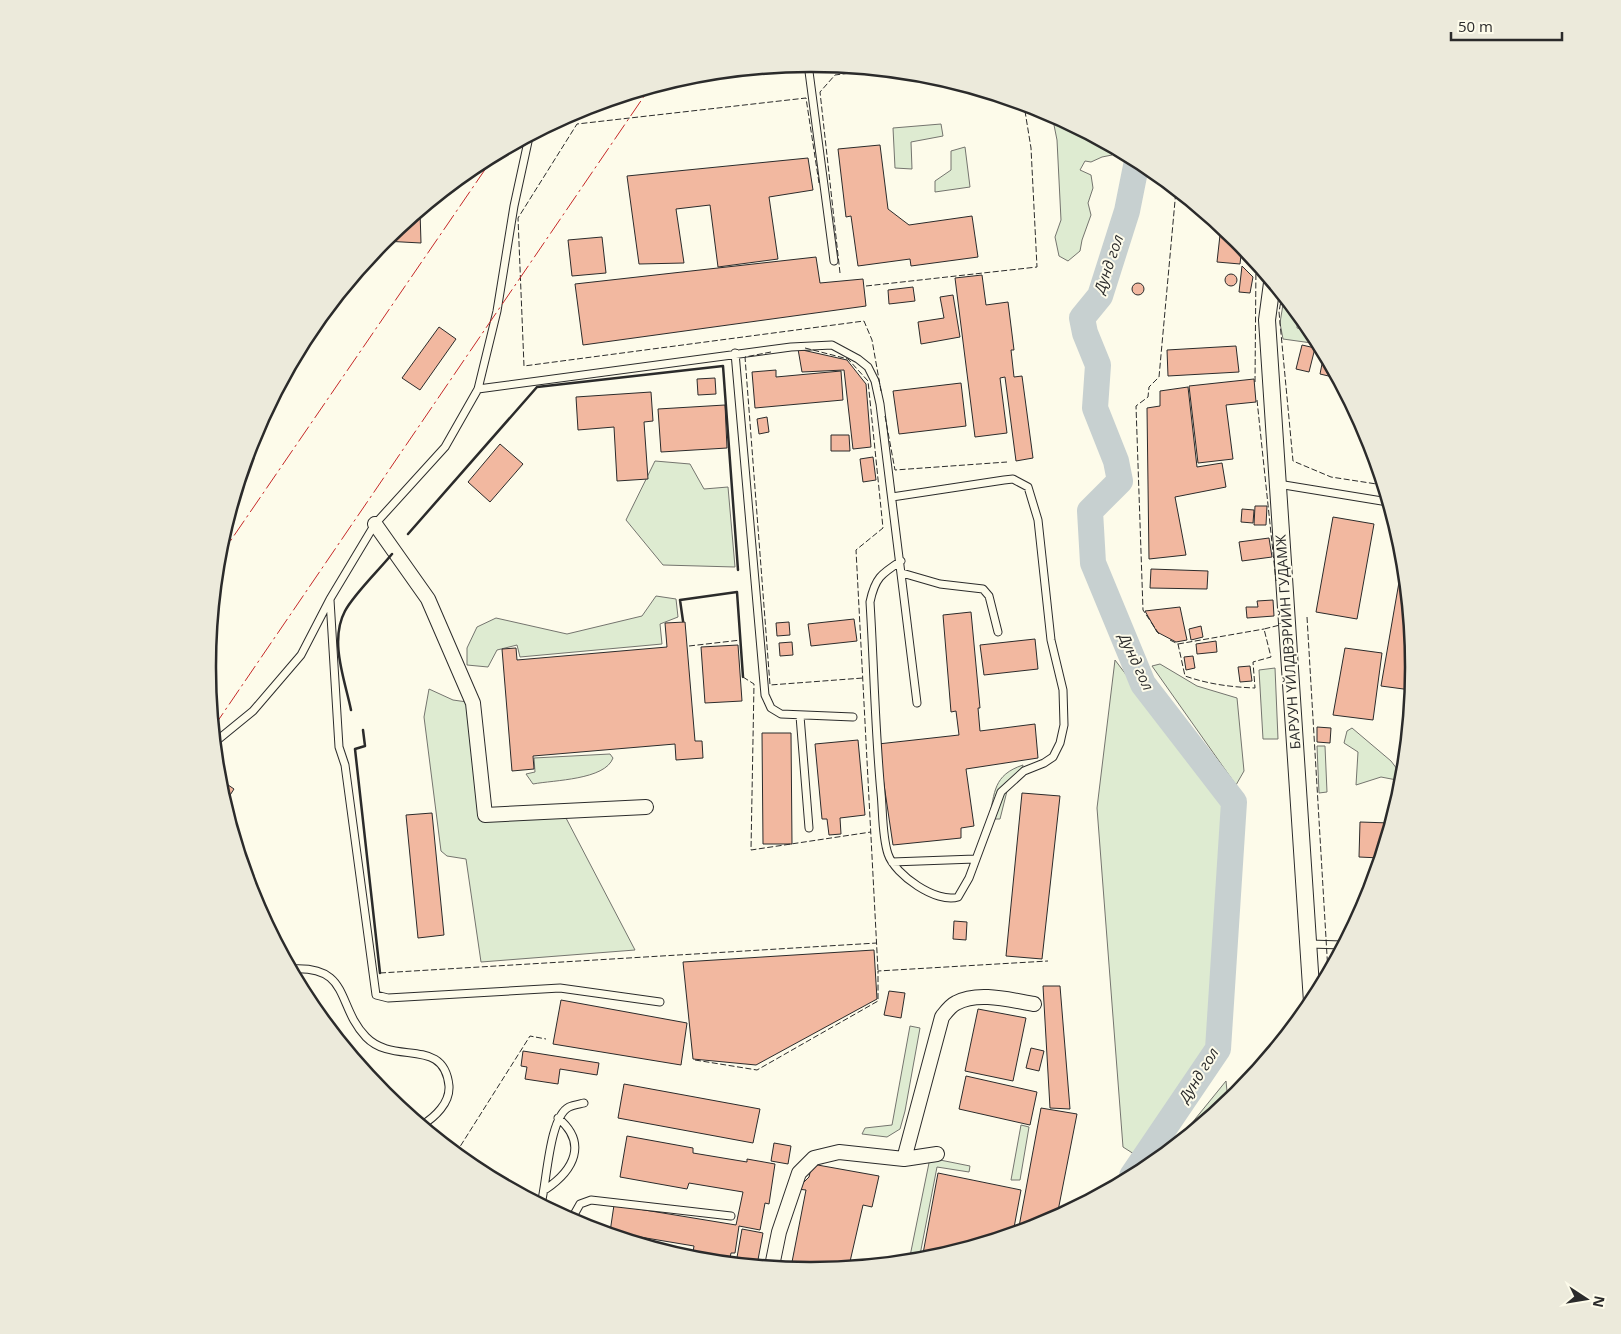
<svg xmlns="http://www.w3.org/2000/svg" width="1621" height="1334" font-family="'Open Sans',sans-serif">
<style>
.green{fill:#deebd1;stroke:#74746e}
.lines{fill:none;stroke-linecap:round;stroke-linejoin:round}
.river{stroke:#c7d0d0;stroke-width:26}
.building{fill:#f2b8a0;stroke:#2b2b2b}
.service-casing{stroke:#2b2b2b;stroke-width:9}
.minor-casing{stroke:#2b2b2b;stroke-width:16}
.tertiary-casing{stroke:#2b2b2b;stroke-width:18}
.service{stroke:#fdfbea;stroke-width:7}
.minor{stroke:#fdfbea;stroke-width:14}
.tertiary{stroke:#fdfbea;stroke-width:16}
.fence{stroke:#2b2b2b;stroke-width:1;stroke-dasharray:6 2.5;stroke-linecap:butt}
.wall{stroke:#2b2b2b;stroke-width:2.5}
.power{stroke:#c62828;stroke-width:1;stroke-dasharray:18 4 2.5 4;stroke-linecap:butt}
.labels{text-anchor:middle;stroke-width:4;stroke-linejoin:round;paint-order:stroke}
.street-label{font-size:14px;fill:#2b2b2b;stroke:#fdfbea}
.water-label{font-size:15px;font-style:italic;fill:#2b2b2b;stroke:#fdfbea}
.rim{fill:none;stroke:#2b2b2b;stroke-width:2.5}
</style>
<rect width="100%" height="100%" fill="#fdfbea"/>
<!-- green -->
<path class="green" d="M1052 115 1114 149 1112 155 1102 157 1091 162 1085 161 1080 170 1091 175 1093 188 1088 203 1091 215 1082 240 1080 251 1068 261 1059 256 1055 237 1061 220 1057 140Z
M941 124 943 136 911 142 912 169 895 168 893 128Z
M965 147 970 187 935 192V181L951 170V151Z
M1284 298 1298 315 1297 328 1312 331 1319 344 1283 339 1280 323Z
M655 461 690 464 704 489 728 487 735 567 663 565 626 520Z
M656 596 676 599 678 617 660 624 662 644 520 657 517 645 497 650 488 667 467 665V648L477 627 496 618 567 634 642 616Z
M1115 660 1227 808 1210 1049 1134 1154 1123 1147 1097 808Z
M1160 664 1197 686 1237 698 1244 771 1236 785 1152 666Z
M1275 668 1278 739H1263L1259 670Z
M429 689 453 700 467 702 483 816 566 818 635 950 481 962 466 859 447 856 441 851 424 717Z
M1352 728 1391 761 1403 777 1402 781 1381 777 1356 785 1358 752 1344 743 1347 731Z
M1317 746H1325L1327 792 1319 793Z
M610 754 613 758C605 780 554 780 533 784L526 774 535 772 534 758Z
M1023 765 1020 780 1010 779 1000 819H989C995 792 993 775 1023 765Z
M910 1026 920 1028 905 1111 900 1129 887 1137 862 1134 865 1128 892 1125Z
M1226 1081 1228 1101 1174 1145Z
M1021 1125 1029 1127 1020 1180H1011Z
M930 1158 970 1166 969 1172 937 1167 919 1260 909 1261Z"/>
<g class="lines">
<!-- river -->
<path class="river" d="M1132 1176 1218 1049 1234 802 1143 684 1093 563 1090 511 1120 481 1116 461 1095 408 1098 365 1085 333 1082 318 1100 296 1127 211 1137 161"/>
</g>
<!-- building -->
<path class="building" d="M880 145 888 209 909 225 972 216 978 257 911 266 910 259 858 266 851 216 846 217 838 149Z
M808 158 813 190 769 197 778 259 718 267 710 205 676 209 684 263 639 264 627 176Z
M420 211 421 243 384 241V240Z
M1220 235 1232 237 1242 246 1240 264 1217 262Z
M602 237 606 273 572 276 568 240Z
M816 257 820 283 863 279 866 306 583 345 575 284Z
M1242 266 1253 277 1250 293 1239 292Z
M1225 280a6 6 0 1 1 12 0a6 6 0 1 1-12 0Z
M982 275 986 305 1008 302 1014 350H1011L1014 377 1022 376 1033 458 1016 461 1005 377 1000 378 1007 433 975 437 955 278Z
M1132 289a6 6 0 1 1 12 0a6 6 0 1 1-12 0Z
M913 287 915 301 889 304 888 290Z
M953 295 960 337 921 344 918 322 944 318 940 297Z
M439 327 456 339 420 390 402 378Z
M1302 345 1315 348 1309 372 1296 369Z
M1236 346 1239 372 1168 376 1167 350Z
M798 349 847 360 866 384 871 447 853 449 844 370 802 372Z
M1324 354 1337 378 1320 374Z
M776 370V377L841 371 843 400 755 408 752 372Z
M715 378 716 394 698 395 697 379Z
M1254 379 1256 402 1226 405 1233 459 1198 463 1189 386Z
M961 383 966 426 899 434 893 391Z
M1188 387 1197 467 1222 463 1226 487 1175 497 1186 555 1149 559 1147 408 1160 406V391Z
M651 392 653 421 644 422 648 479 617 481 614 427 578 430 576 397Z
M725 405 727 448 661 452 658 409Z
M767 417 769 432 759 434 757 419Z
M831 435H849L850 451H831Z
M500 444 523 464 490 502 468 482Z
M873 457 876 480 863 482 860 459Z
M1255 506H1267L1266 525H1254Z
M1242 509 1254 510 1253 523 1241 522Z
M1333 517 1374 524 1357 619 1316 612Z
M1269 538 1272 557 1242 561 1239 542Z
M1403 559 1414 667 1411 690 1381 686Z
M1151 569 1208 571 1207 589 1150 588Z
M1273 600 1274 616 1247 618 1246 607H1258L1257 601Z
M1180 607 1187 640 1176 642 1157 632 1145 611Z
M971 612 980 708H978L980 731 1035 724 1038 758 966 769 974 826 961 828V838L893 845 878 744 959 735 956 711 951 712 943 615Z
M854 619 857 641 811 646 808 624Z
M685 622 695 741H702L703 758 676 760 675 744 533 756 534 769 512 771 502 649 516 648 517 660 667 647 665 623Z
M789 622 790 635 777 636 776 623Z
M1201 626 1203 637 1191 640 1189 629Z
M1035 639 1038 669 984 675 980 645Z
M1216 641 1217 652 1197 654 1196 644Z
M792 642 793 655 780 656 779 643Z
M738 645 742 701 705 703 701 647Z
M1345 648 1382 653 1373 720 1333 715Z
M1193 656 1195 668 1186 670 1184 657Z
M1250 666 1252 681 1240 682 1238 667Z
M1317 727 1331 728 1330 743 1317 742Z
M762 733H791L792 844H763Z
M858 740 865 815 840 818 841 834 829 835 827 819H822L815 744Z
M218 778 234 789 225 803 219 784Z
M1022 793 1060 796 1042 959 1006 956Z
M432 813 444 935 418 938 406 815Z
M1360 822 1390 823 1380 858 1359 857Z
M954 921 967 922 966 940 953 939Z
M874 950 877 999 756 1065 693 1059 683 962Z
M1043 986H1060L1070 1109 1050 1108Z
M889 991 905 993 901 1018 884 1015Z
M561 1000 687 1023 681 1065 553 1044Z
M978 1009 1026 1018 1013 1081 965 1071Z
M1031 1048 1044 1051 1039 1071 1026 1068Z
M523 1051 599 1063 597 1075 560 1069 558 1084 525 1079 527 1067 521 1066Z
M966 1076 1037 1092 1030 1125 959 1109Z
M624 1084 760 1109 753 1143 618 1118Z
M1041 1108 1077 1114 1057 1216 1041 1224 1018 1232Z
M627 1136 693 1148V1153L747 1162V1159L775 1164 769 1204 765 1203 760 1230 739 1226 735 1253H731L729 1262 693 1259 689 1257 692 1258 694 1246 610 1232 614 1205 736 1225 743 1192 689 1183 687 1189 620 1177Z
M774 1143 791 1146 788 1164 771 1161Z
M812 1164 879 1176 872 1207 863 1205 849 1266 810 1270 800 1269 801 1265 792 1262 806 1190 797 1189 809 1177Z
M938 1173 1021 1190 1013 1233 922 1259Z
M742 1229 763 1233 757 1265 736 1263Z"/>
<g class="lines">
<defs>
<path id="service" d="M808 64 834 261
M735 353 765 695 771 708 781 714 853 717
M478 389 791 347 832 345 858 359 868 367 875 381 880 404 917 703
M1278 484 1388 502
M892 497 1004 480 1013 479 1028 487 1038 520 1051 640 1063 690 1064 725 1060 743 1053 757 1044 763 1024 771 1001 792 969 878 958 897C937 904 895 875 888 854 882 836 883 812 881 793 875 730 874 666 870 602 875 578 881 574 901 561
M902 573 940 584 983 589 989 596 998 632
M330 600 339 747 345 765 376 995 388 998 560 988 660 1002
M800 716 809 828
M215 742 253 711 301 655 330 599 375 524 445 447 478 389 497 311 514 206 529 137
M892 862 975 859
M1309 944 1343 945
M291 969C351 965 336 1006 366 1037 394 1066 444 1036 449 1086 450 1103 435 1117 422 1125
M546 1189C574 1170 588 1143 558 1118
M541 1204C547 1182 549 1117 569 1107 573 1105 580 1104 584 1103
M571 1220 580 1204 591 1200 731 1216"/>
<path id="minor" d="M375 524 428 599 473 703 485 815 646 807
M904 1159 942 1017C946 1012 950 1006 956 1003 978 991 1010 1000 1034 1004
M772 1266 779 1232 799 1173 814 1158 839 1152 904 1159 937 1154"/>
<path id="tertiary" d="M1272 283 1267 320 1312 1002"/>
</defs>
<!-- service casing -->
<use href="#service" class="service-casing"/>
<!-- minor casing -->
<use href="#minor" class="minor-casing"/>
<!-- tertiary casing -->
<use href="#tertiary" class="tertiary-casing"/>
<!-- service -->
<use href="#service" class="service"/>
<!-- minor -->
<use href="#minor" class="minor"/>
<!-- tertiary -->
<use href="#tertiary" class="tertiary"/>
<!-- fence -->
<path class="fence" d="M819 183 806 98 577 124 518 218 524 366 864 321 872 340 881 391
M840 273 820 92 835 75 873 70
M866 286 1037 267 1031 148 1024 105
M1282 295 1279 312 1293 461 1331 477 1383 485
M805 348 848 359 868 381 883 528 856 550 878 971
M771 352 745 357 770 685 863 678
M1255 382 1256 264
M1257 400 1276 581
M885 416 895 470 1007 462
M1307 617 1328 972
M1159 634 1143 610 1136 406 1148 397 1149 387 1159 377 1176 190
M1170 640 1178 644 1185 676C1208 684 1230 687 1255 688L1253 662 1271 657 1264 629 1280 625V623
M1178 644 1264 629
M689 646 741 640
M743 677 754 684 751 850 871 832
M380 973 877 943
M695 1060 757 1070 878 1001V971L1048 961
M456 1153 530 1036 546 1039"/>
<!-- wall -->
<path class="wall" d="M408 534 537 387 723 366 738 570
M683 621 680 600 737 592 743 677
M351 710C345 680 329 641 345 611 354 594 379 570 392 554
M363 730 365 746 355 749 380 973"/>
<!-- power -->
<path class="power" d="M218 559 495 155
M213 728 649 89"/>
</g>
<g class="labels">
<!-- street labels -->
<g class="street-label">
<text transform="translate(1288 642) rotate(-94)" y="5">БАРУУН ҮЙЛДВЭРИЙН ГУДАМЖ</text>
</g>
<!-- water labels -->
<g class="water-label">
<text transform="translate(1109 264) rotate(-71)" y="5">Дунд гол</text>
<text transform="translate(1136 662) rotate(65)" y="5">Дунд гол</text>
<text transform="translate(1199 1075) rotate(-58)" y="5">Дунд гол</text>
</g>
</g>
<!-- crop -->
<path d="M0 0H1621V1334H0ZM810 72H811A594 594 0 0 1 1405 666V668A594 594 0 0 1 811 1262H810A594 594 0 0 1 216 668V666A594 594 0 0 1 810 72Z" fill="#eceadb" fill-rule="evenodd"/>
<path class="rim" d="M810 72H811A594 594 0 0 1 1405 666V668A594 594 0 0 1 811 1262H810A594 594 0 0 1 216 668V666A594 594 0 0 1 810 72Z"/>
<!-- north arrow -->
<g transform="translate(1586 1299) rotate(102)" stroke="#fdfbea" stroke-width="4" paint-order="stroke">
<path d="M0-4L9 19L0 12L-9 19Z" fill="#2b2b2b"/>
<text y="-8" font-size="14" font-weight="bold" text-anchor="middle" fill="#2b2b2b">N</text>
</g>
<!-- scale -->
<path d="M1451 32v8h111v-8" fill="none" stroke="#2b2b2b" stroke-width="2.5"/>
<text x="1458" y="32" font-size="15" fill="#2b2b2b" stroke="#fdfbea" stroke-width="4" paint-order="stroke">50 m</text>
</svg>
